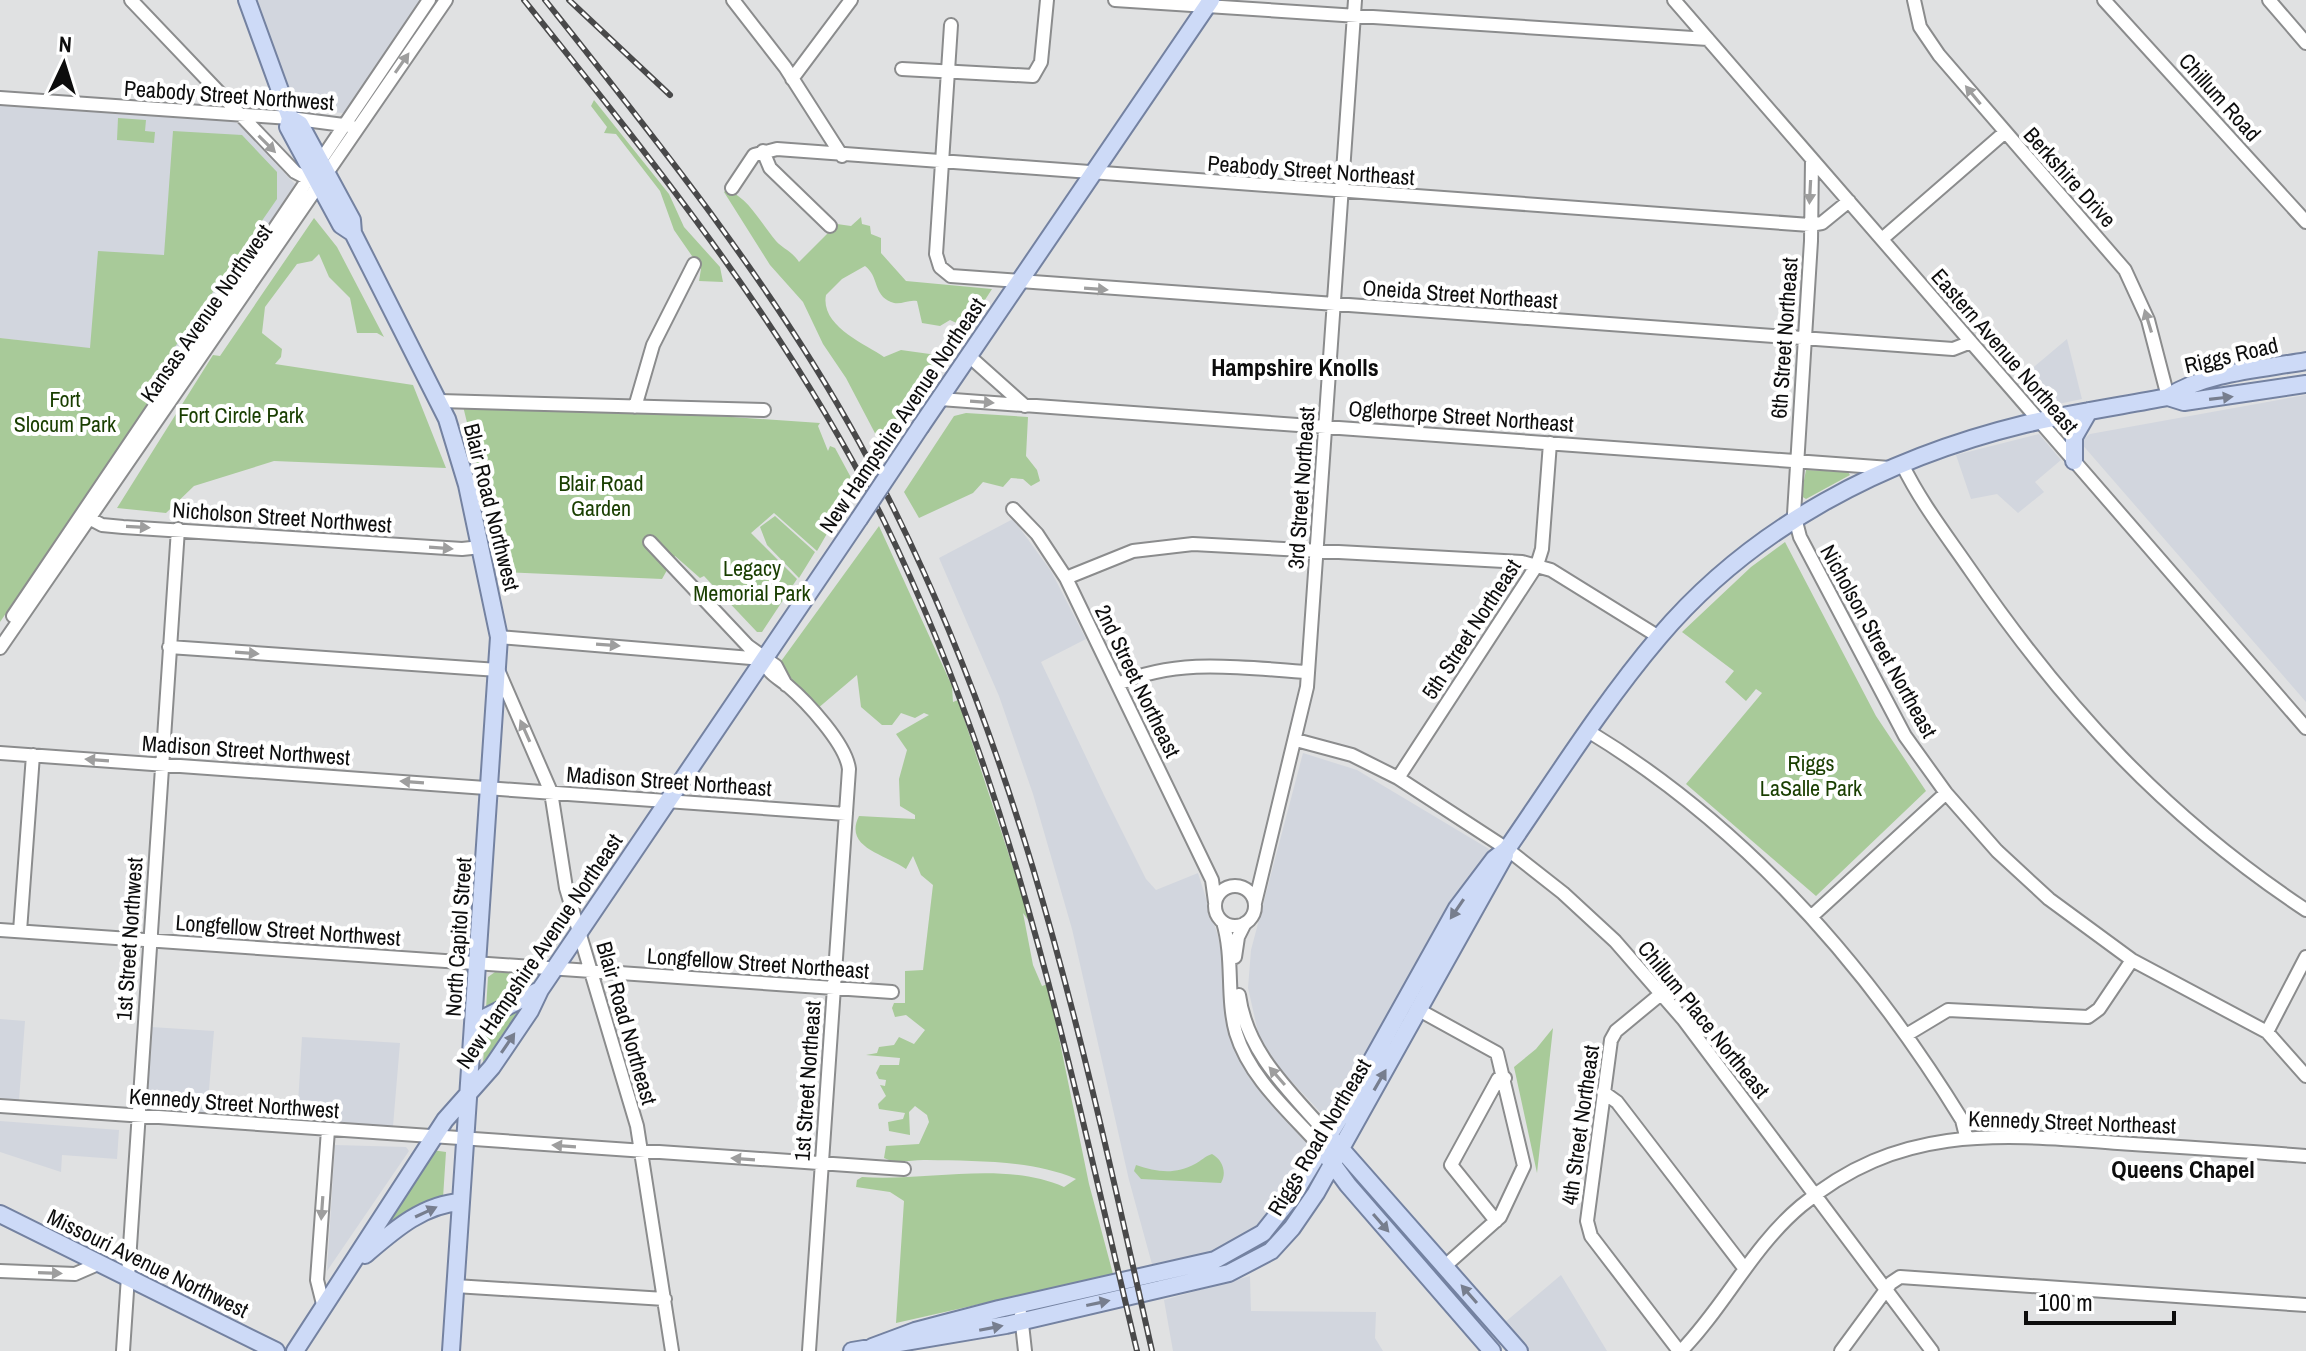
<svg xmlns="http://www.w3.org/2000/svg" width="2306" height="1351" font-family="'Archivo Narrow',sans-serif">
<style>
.built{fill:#d2d6de}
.green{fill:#a8ca99}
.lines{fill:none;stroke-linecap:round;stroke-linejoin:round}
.minor-casing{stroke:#8b8c8d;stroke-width:16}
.major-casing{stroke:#7482a1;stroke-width:20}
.minor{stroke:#fff;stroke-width:12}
.major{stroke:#cddaf7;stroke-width:16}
.rail-casing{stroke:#49494a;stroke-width:6}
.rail{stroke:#fff;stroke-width:3;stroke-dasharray:9;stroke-linecap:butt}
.major-bridge-casing{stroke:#7482a1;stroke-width:20;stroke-linecap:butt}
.major-bridge{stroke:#cddaf7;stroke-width:16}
.oneway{fill:#9e9e9e}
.oneway2{fill:#777e8e}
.labels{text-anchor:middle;stroke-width:8;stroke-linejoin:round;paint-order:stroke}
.street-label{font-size:22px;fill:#0d0d0d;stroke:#fff}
.park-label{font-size:22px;fill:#193e00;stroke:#fff}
.neighbourhood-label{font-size:24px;font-weight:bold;fill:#0d0d0d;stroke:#fff}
</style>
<rect width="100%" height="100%" fill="#e0e1e2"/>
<!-- built -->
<path class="built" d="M256 0H422L344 113 298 110Z
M0 104 234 120 295 184 179 359 0 338Z
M2067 339 2082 399 2044 407 2017 381Z
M2306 395V702L2080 442 2090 434Z
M2039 434 2061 460 2035 482 2044 492 2018 513 1997 494 1971 499 1956 455Z
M1013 519 1051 571 1086 639 1041 662 1104 795 1146 879 1156 890 1198 873 1218 936 1242 1061 1252 1080 1312 1148 1273 1214 1236 1245 1153 1268 1129 1180 1072 929 1033 794 999 696 939 558Z
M1303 753 1357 770 1489 849 1347 1088 1325 1117 1276 1065 1260 1041 1248 988 1251 950Z
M0 1019 25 1021 19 1100 0 1099Z
M151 1027 214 1031 207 1113 145 1110Z
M302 1037 400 1043 393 1126 297 1121Z
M0 1121 119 1130 117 1159 62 1155 61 1172 0 1152Z
M335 1145 406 1147 409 1151 327 1271Z
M1561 1275 1607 1351H1526L1504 1323Z
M1250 1276 1251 1311 1376 1312 1375 1338 1383 1351H1173L1164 1300Z"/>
<!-- green -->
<path class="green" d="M594 100 669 194 684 227 720 267 723 282 699 281 701 269 674 230 660 191 616 134 604 133 607 127 591 106Z
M118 118 146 120 145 131 155 132 154 143 117 140Z
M173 131 242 135 277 172V199L168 357 179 360 0 622V338L90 348 98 251 164 255Z
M727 189C751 201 759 221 776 241 783 249 791 250 799 262L837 224 851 226 861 217 862 224 870 226 871 234 881 238V253L906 281 992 289 967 328 950 320 940 326 922 323 917 301C908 299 900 306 891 302 873 295 879 276 865 266L842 279 826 295C820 326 865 344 884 357L901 350 937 355 941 350 944 354 927 385 883 441 877 437 846 378 823 344 803 302 770 265 724 192Z
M314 218 337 247 384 337 377 333H357L350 298 329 277 319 254 312 261 297 264 265 307 262 333 282 349 281 357 275 364 413 385 446 468 274 461 194 486 166 513 117 508 213 355 220 356Z
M463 406 674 413 820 423 818 426 828 451 830 446 835 448 855 485 817 551 774 513 751 533 797 579 762 632H757L704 576 700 578 675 556 662 579 503 572Z
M966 413 1028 417 1026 456 1037 470 1040 481 1031 486 1023 479 1011 478 1003 487 983 482 973 493 919 518 904 492 954 416Z
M1806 470 1848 472 1850 475 1806 499 1801 496Z
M775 516 815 552 799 578 767 545 760 527Z
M879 526 952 686 953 702 958 700 1032 925 1023 913 1033 965 1042 986 1048 984 1089 1184 1113 1274 896 1323 904 1201 890 1192 856 1187 857 1180 862 1177C924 1182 1004 1160 1064 1187L1076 1179C1032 1160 975 1161 927 1160 912 1159 899 1165 884 1158L886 1146 919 1144 929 1122 927 1115 915 1106 909 1112 910 1135 889 1131 888 1122 903 1119 905 1113 879 1109 878 1104 886 1096 880 1085 885 1086 886 1080 879 1079 876 1073 880 1065H899L900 1058 866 1055 877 1053 879 1047 894 1045 899 1037 914 1044 925 1030 906 1015 895 1017 892 1008 894 1003H905V971L923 970 933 885 921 875 913 856 906 869C886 854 843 848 859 816L915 819V815L900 806 899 779 907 750 896 734 929 715 924 713 915 718 901 713 892 725H882L861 707 857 675 817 709 779 664Z
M1785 542 1876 716 1926 791 1816 896 1686 784 1762 693 1756 689 1746 701 1725 682 1734 671 1682 632 1751 567Z
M495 972 532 975 535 978 530 986 486 1009 488 977Z
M524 1006 486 1064 483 1063 486 1025Z
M1553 1028 1537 1173 1514 1067 1536 1049Z
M432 1150 446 1152 443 1198 376 1236Z
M1212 1154C1223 1160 1227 1173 1221 1183L1141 1179 1134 1171 1136 1165C1156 1172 1175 1175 1195 1164 1201 1161 1205 1156 1212 1154Z"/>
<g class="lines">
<defs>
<path id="minor" d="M131 0 295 172 312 181
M733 0 785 67 842 156
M1115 0 1708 39
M1674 0 2306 728
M1914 0 1920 27 1939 55 2125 270 2148 320 2168 397
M2104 0 2306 222
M2269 0 2306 43
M951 25 936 254 940 267 951 276 1953 349 1971 342
M902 69 1033 76 1041 62 1047 0
M792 79 851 0
M0 98 290 118 351 126
M763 151 770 168 830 226
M1812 159 1811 241 1794 514 1800 537 1905 736 1946 793 1997 851 2049 899 2132 960 2267 1032 2306 1076
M732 188 754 155 777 149 1810 225 1822 223 1849 201
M1882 239 2004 133
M969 356 1025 406
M940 399 1890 468
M440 401 764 410
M635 407 653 345 694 264
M1902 464C1921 503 1947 536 1971 571 2065 708 2167 818 2306 910
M1013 509 1037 534 1066 578 1212 880 1215 902
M85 516 102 525 123 527 462 549 481 547
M650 542 748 646 776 666 786 685
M1066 578 1133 551 1193 544 1522 562 1551 570 1659 637
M13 616 429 0
M499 637 763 659
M169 647 498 670 551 792 566 888 637 1126 672 1351
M0 648 446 0
M763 659C769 674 774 675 787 685 807 702 846 744 849 769L809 1351
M1118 684C1180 657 1242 668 1308 672
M1588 731C1746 827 1866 964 1962 1120L1966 1136
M1296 740 1352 755 1398 778 1507 849 1563 893 1615 941 1683 1019 1932 1351
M0 753 846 814
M1398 778 1537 565 1542 549 1550 443
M1215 906a20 20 0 1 1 40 0a20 20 0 1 1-40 0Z
M1255 903 1307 687 1355 0
M1812 916 1946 793
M1223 922C1234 958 1226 997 1236 1033 1250 1079 1290 1112 1321 1147
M0 930 892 992
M20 931 33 755
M1235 957 1238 937 1245 923
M1662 993 1616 1031 1611 1040 1587 1221 1591 1236 1679 1351
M1239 995C1247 1054 1291 1092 1328 1135
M1419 1010 1497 1053 1524 1166 1500 1217 1445 1266
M2267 1032 2306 957
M1908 1034 1948 1010 2088 1017 2099 1009 2132 960
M1603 1092 1617 1102 1745 1269
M0 1106 904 1169
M1496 1221 1451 1165 1498 1079 1505 1078
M0 1271 75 1274 98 1264
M455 1286 665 1299
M324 1308 317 1280 328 1130
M1021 1315 1025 1351
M123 1351 178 529
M1681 1351C1725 1306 1752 1247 1801 1206 1899 1124 1999 1134 2118 1143 2181 1147 2243 1151 2306 1156
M1841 1351 1891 1283 1900 1277 2306 1305"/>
<path id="major" d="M247 0 290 118 288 127 341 225 353 233
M290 118 300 124 352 220 353 233 447 419 467 485 499 637 451 1351
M2168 397 2184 402 2306 384
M921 426 1211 0
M2074 461V437L2089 411
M474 1023 540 990
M1335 1142 1519 1351
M1326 1155 1348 1185 1492 1351
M0 1214 276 1351
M365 1255C393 1231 423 1204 461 1202
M872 1347 915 1331 999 1309 1215 1260 1263 1233 1294 1194 1339 1119 1457 908 1494 859 1507 849C1556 778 1603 703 1659 637 1753 526 1885 458 2025 424 2072 413 2120 406 2168 397 2206 372 2262 369 2306 361
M295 1351 445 1120 492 1067 530 1011 540 990 859 519
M852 1351 1006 1325 1229 1273 1271 1251 1292 1228 1316 1193 1505 855"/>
</defs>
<!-- minor casing -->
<use href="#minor" class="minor-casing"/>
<!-- major casing -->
<use href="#major" class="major-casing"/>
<!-- minor -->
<use href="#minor" class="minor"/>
<!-- major -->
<use href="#major" class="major"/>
<defs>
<path id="rail" d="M524 0C657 166 789 330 884 521 1014 787 1069 1066 1137 1351
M545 0C658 142 771 282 859 442 1017 730 1081 1034 1152 1351
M569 0 670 95"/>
</defs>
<!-- rail casing -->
<use href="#rail" class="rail-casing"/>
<!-- rail -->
<use href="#rail" class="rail"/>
<defs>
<path id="major-bridge" d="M859 519 921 426"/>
</defs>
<!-- major-bridge casing -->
<use href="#major-bridge" class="major-bridge-casing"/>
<!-- major-bridge -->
<use href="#major-bridge" class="major-bridge"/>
</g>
<!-- one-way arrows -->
<defs><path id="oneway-solid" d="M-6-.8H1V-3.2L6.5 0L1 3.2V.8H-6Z" transform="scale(2)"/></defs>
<g class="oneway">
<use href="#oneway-solid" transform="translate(402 63) rotate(-55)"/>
<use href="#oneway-solid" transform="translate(1973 95) rotate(-129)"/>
<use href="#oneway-solid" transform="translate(267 144) rotate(45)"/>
<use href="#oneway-solid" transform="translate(1810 192) rotate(93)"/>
<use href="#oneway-solid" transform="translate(1096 289) rotate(4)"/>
<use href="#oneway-solid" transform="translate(2148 321) rotate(-107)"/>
<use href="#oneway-solid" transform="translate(982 402) rotate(4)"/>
<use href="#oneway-solid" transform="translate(138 527) rotate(3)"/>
<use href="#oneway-solid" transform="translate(441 548) rotate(4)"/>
<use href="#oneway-solid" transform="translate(608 645) rotate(4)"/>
<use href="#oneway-solid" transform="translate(247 653) rotate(4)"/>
<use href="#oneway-solid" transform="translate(525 731) rotate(-114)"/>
<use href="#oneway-solid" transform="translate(97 760) rotate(-176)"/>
<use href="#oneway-solid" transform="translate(412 782) rotate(-176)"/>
<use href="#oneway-solid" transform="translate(1277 1076) rotate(-131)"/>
<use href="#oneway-solid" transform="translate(564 1146) rotate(-176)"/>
<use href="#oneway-solid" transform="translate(743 1159) rotate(-176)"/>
<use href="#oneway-solid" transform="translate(322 1208) rotate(94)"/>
<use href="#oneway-solid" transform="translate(50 1273) rotate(2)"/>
</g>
<g class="oneway2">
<use href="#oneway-solid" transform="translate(2221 398) rotate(-7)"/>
<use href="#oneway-solid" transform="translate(1457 909) rotate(124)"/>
<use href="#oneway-solid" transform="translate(508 1043) rotate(-56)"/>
<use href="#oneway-solid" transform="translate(1380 1080) rotate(-60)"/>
<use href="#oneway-solid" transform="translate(426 1212) rotate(-25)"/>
<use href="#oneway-solid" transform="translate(1381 1223) rotate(49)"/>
<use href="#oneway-solid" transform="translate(1469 1294) rotate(-131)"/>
<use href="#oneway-solid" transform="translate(1098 1303) rotate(-12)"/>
<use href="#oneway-solid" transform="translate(991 1328) rotate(-11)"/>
</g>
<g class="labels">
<!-- street labels -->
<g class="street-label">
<text transform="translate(229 95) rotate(4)" y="8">Peabody Street Northwest</text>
<text transform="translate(2220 97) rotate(48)" y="8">Chillum Road</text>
<text transform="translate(1311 170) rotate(4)" y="8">Peabody Street Northeast</text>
<text transform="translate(2070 177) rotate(48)" y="8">Berkshire Drive</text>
<text transform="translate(1460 294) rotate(4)" y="8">Oneida Street Northeast</text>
<text transform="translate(206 313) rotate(-55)" y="8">Kansas Avenue Northwest</text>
<text transform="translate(1784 338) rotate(-86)" y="8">6th Street Northeast</text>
<text transform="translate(2005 351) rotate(49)" y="8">Eastern Avenue Northeast</text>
<text transform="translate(2231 355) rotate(-13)" y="8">Riggs Road</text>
<text transform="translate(902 415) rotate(-56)" y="8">New Hampshire Avenue Northeast</text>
<text transform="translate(1461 416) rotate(4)" y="8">Oglethorpe Street Northeast</text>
<text transform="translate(1301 488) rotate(-86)" y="8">3rd Street Northeast</text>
<text transform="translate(492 507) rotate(76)" y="8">Blair Road Northwest</text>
<text transform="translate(282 517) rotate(4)" y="8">Nicholson Street Northwest</text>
<text transform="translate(1471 629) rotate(-57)" y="8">5th Street Northeast</text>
<text transform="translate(1879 641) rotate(61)" y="8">Nicholson Street Northeast</text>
<text transform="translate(1138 681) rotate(64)" y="8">2nd Street Northeast</text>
<text transform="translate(246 750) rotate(4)" y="8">Madison Street Northwest</text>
<text transform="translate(669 781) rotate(4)" y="8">Madison Street Northeast</text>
<text transform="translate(288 930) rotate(4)" y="8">Longfellow Street Northwest</text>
<text transform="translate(458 937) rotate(-86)" y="8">North Capitol Street</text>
<text transform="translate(129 939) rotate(-86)" y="8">1st Street Northwest</text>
<text transform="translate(539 951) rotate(-56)" y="8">New Hampshire Avenue Northeast</text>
<text transform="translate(758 963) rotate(4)" y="8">Longfellow Street Northeast</text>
<text transform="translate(1704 1019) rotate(51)" y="8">Chillum Place Northeast</text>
<text transform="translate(627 1023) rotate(74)" y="8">Blair Road Northeast</text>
<text transform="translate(807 1081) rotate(-86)" y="8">1st Street Northeast</text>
<text transform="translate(234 1103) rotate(4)" y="8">Kennedy Street Northwest</text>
<text transform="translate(2072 1122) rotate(2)" y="8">Kennedy Street Northeast</text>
<text transform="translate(1580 1125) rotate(-82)" y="8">4th Street Northeast</text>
<text transform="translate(1319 1137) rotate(-59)" y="8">Riggs Road Northeast</text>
<text transform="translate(148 1263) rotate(26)" y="8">Missouri Avenue Northwest</text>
</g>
<!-- park labels -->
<g class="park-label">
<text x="65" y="407">Fort<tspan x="65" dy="25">Slocum Park</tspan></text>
<text x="241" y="423">Fort Circle Park</text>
<text x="601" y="491">Blair Road<tspan x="601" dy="25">Garden</tspan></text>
<text x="752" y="576">Legacy<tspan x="752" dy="25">Memorial Park</tspan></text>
<text x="1811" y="771">Riggs<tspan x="1811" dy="25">LaSalle Park</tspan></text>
</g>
<!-- neighbourhood labels -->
<g class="neighbourhood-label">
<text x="1295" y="376">Hampshire Knolls</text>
<text x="2183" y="1178">Queens Chapel</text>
</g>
</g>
<!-- north arrow -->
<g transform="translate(64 64) rotate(4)" stroke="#ffffff" stroke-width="6" paint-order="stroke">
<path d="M0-6L14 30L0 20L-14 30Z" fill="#0d0d0d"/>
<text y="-12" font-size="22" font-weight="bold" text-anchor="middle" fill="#0d0d0d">N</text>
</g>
<!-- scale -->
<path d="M2026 1311v12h148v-12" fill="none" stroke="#0d0d0d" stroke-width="4"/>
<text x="2038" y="1311" font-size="24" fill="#0d0d0d" stroke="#ffffff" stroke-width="6" paint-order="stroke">100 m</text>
</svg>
